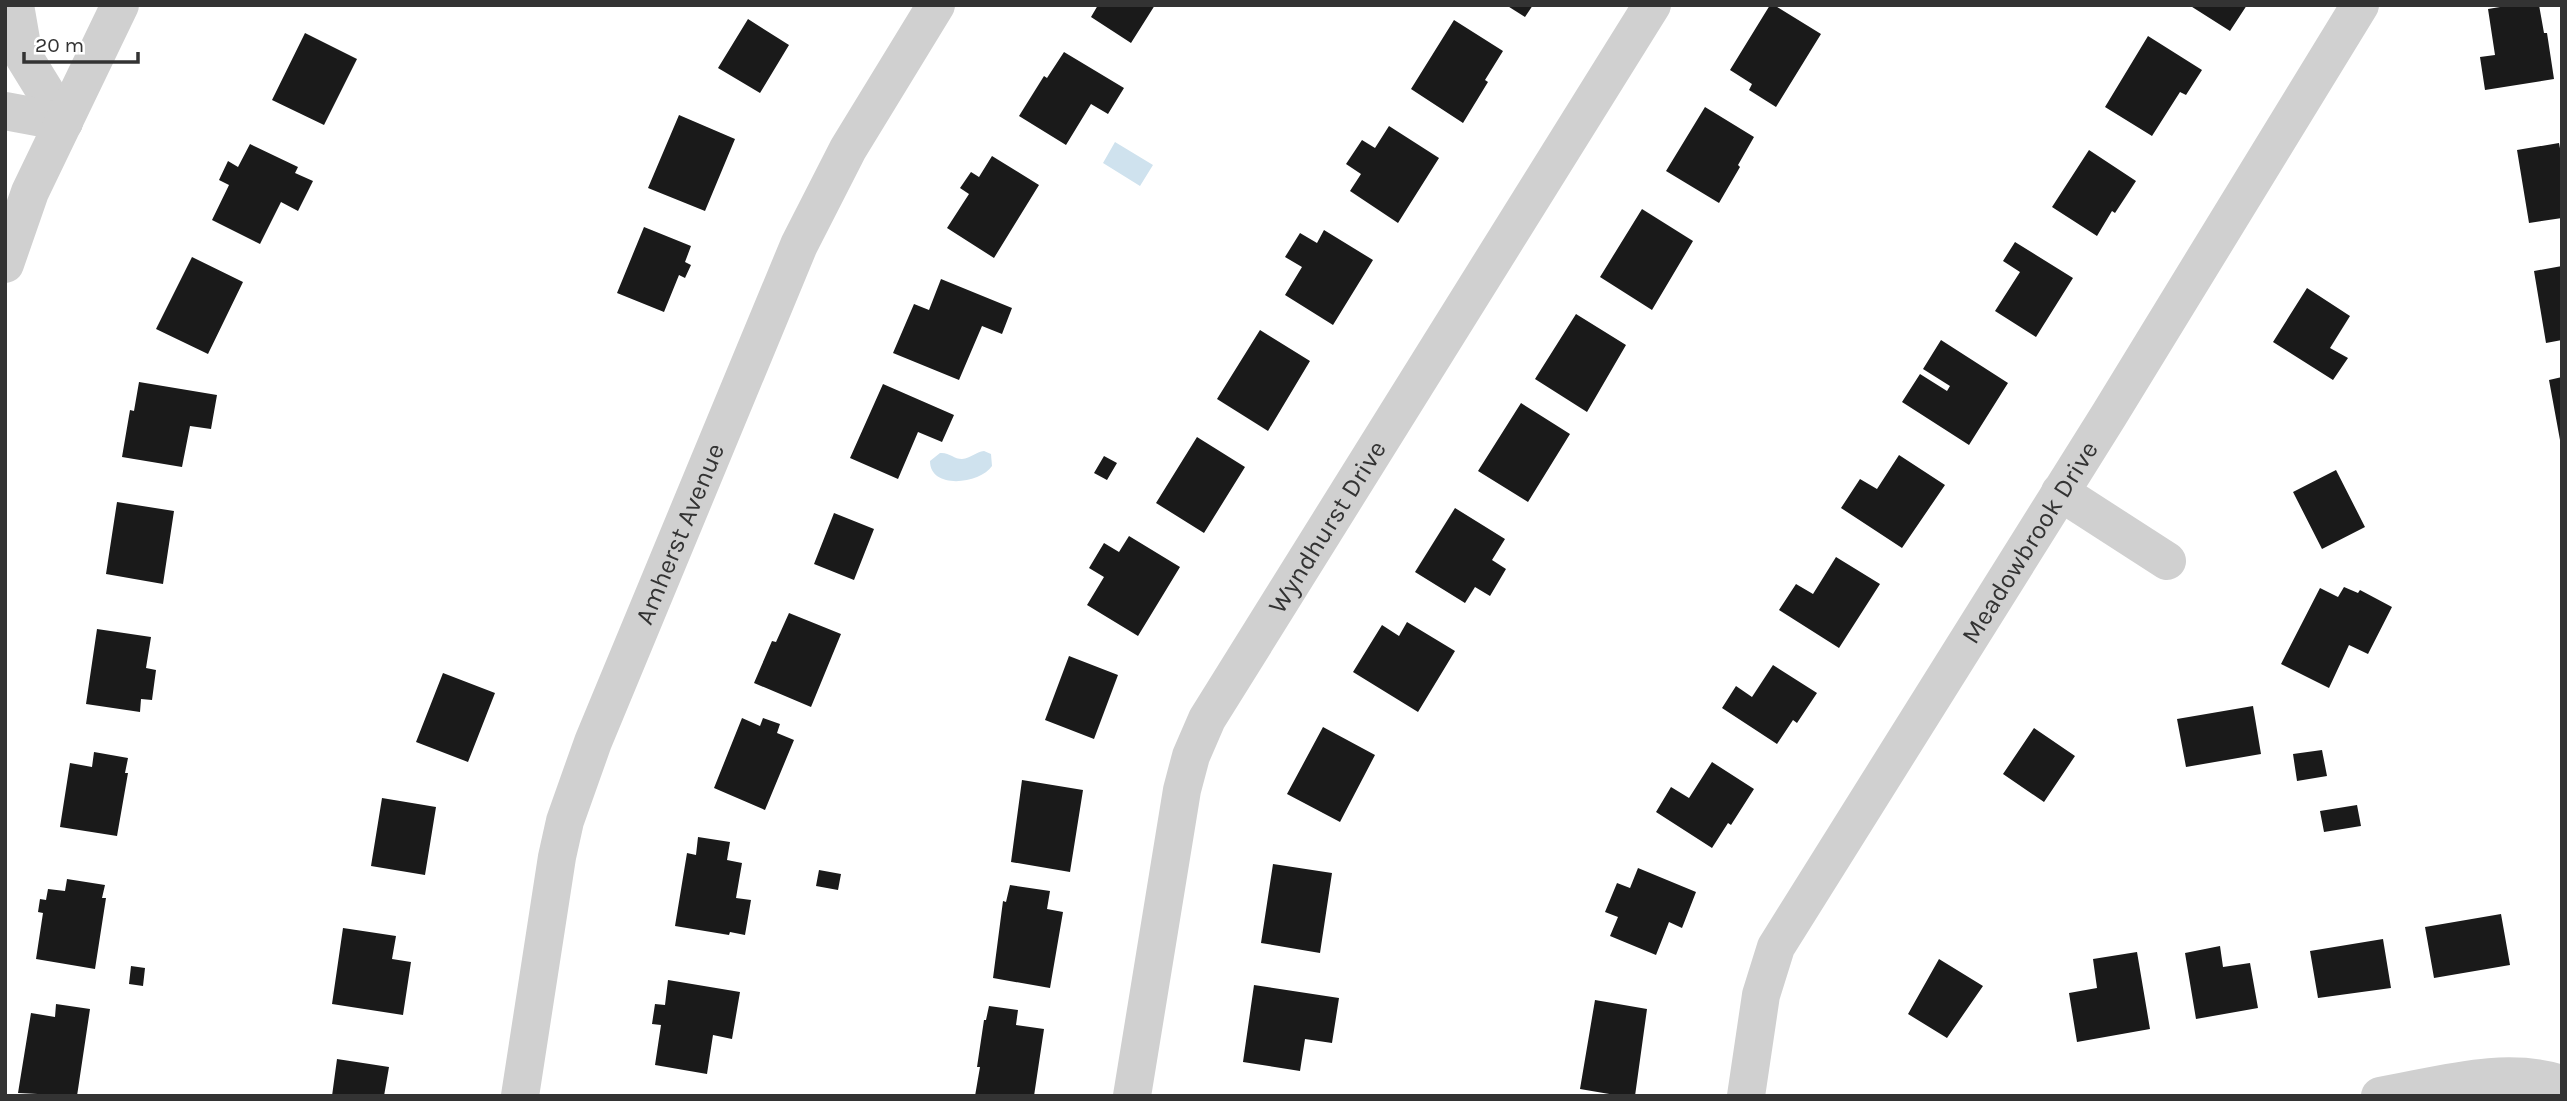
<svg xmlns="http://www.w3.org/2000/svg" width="2567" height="1101" font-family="Karla,sans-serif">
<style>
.water{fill:#cfe2ee}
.building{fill:#1a1a1a}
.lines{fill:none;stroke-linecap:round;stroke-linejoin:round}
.minor{stroke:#d0d0d0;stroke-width:38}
.labels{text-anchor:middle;stroke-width:7;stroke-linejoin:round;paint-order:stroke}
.street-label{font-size:26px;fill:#333;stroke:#fff}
</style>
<rect width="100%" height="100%" fill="#fff"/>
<!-- water -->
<path class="water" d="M1115 142 1153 165 1140 186 1103 163Z
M984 451 991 454 992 466C980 484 930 490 930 461L940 453C949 452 954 459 962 459 971 458 976 452 984 451Z"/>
<!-- building -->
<path class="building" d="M1098 5H1155L1131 43 1091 17Z
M1506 5H1533L1525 17Z
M1770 5H1774L1821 34 1776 107 1749 90 1752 84 1730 70Z
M2189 5H2247L2230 31Z
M2512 5H2539L2544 33H2547L2554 79 2485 90 2480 57 2495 55 2488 9Z
M748 19 789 45 760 93 718 68Z
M1454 20 1503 51 1485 80 1488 82 1463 123 1411 89Z
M305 33 357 59 324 125 272 100Z
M2148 36 2202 70 2186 95 2180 92 2152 136 2105 107Z
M1064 52 1124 88 1108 114 1091 104 1066 145 1019 116 1044 76 1047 78Z
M1705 107 1754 137 1738 165 1740 167 1719 203 1666 171Z
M679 115 735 139 705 211 648 188Z
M1389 126 1439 158 1398 223 1350 191 1361 174 1346 164 1362 140 1375 148Z
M2559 143 2562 159V218L2529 223 2517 150Z
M250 144 298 167 295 173 313 181 298 211 281 202 260 244 212 220 229 185 219 180 228 161 238 167Z
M2089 150 2136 181 2115 213 2112 211 2097 236 2052 207Z
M992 156 1039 185 994 258 947 228 969 194 960 188 971 172 979 177Z
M1642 209 1693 241 1652 310 1600 277Z
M644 227 691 246 685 262 691 265 685 278 679 275 664 312 617 293Z
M1324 230 1373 260 1333 325 1285 295 1302 267 1285 257 1300 233 1317 243Z
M2015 242 2073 278 2036 337 1995 311 2020 272 2003 261Z
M192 257 243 282 208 354 156 329Z
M2562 266V340L2546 343 2534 271Z
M941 279 1012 308 1002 334 982 326 959 380 893 353 914 304 929 310Z
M2307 288 2350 316 2330 348 2348 358 2333 380 2273 342Z
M1576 314 1626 345 1587 412 1535 379Z
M1260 330 1310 361 1268 431 1217 399Z
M1941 340 2008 383 1969 445 1902 402 1920 374 1947 391 1950 386 1923 369Z
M2562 377V440H2560L2549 380Z
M139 382 217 395 211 429 190 426 182 467 122 457 130 410 134 411Z
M883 384 954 415 942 442 918 432 898 479 850 458Z
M1521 403 1570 434 1528 502 1478 471Z
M1197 437 1245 467 1204 533 1156 503Z
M1899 455 1945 485 1902 548 1841 508 1860 479 1877 489Z
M1104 456 1117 463 1107 480 1094 473Z
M2336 470 2365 527 2322 549 2293 492Z
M117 502 174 511 163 584 106 574Z
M1455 508 1505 539 1492 560 1506 569 1490 596 1475 587 1465 603 1415 572Z
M834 513 874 529 854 580 814 564Z
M1129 536 1180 567 1138 636 1087 605 1104 577 1089 568 1104 543 1119 552Z
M1836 557 1880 584 1839 648 1779 610 1796 584 1813 594Z
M2344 587 2358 593 2360 590 2392 607 2368 654 2349 645 2329 688 2281 664 2320 588 2338 597Z
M789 613 841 634 811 707 754 683 772 641 776 642Z
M1407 622 1455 651 1418 712 1353 672 1382 625 1399 636Z
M97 629 151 637 146 668 156 670 152 700 141 699 140 712 86 704Z
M1069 656 1118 675 1094 739 1045 720Z
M1773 665 1817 693 1797 723 1793 720 1777 744 1722 708 1736 686 1752 697Z
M443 673 495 693 468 762 416 742Z
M2253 706 2261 754 2186 767 2177 719Z
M742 718 760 726 763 718 780 724 777 733 794 740 765 810 714 788Z
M1323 727 1375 755 1340 822 1287 794Z
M2034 728 2075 756 2044 802 2003 774Z
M2322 750 2327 776 2297 781 2293 754Z
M94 752 128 758 125 773H128L117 836 60 827 70 763 92 767Z
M1712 762 1754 789 1731 825 1728 823 1712 848 1656 812 1671 787 1689 798Z
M1022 780 1083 790 1070 872 1011 862Z
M382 798 436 807 425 875 371 866Z
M2357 805 2361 826 2324 832 2320 811Z
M698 837 730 842 727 860 742 863 736 898 751 900 745 935 730 932 729 935 675 926 687 853 696 855Z
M1273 864 1332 873 1320 953 1261 943Z
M1638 868 1696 892 1682 928 1669 922 1656 955 1610 936 1618 917 1605 912 1617 883 1630 888Z
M819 870 841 874 838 890 816 886Z
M67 879 105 885 102 898H106L95 969 36 959 43 913 38 912 40 899 46 900 48 889 65 891Z
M1010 885 1050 891 1047 909 1063 912 1050 988 993 978 1003 901 1006 902Z
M2501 914 2510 965 2434 978 2425 927Z
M343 928 396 936 392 959 411 962 403 1015 332 1004Z
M2383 939 2391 988 2318 998 2310 951Z
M2220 946 2223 967 2250 963 2258 1008 2196 1019 2185 953Z
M2137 952 2150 1029 2077 1042 2069 993 2097 988 2093 959Z
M1939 959 1983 986 1947 1038 1908 1014Z
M131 966 145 968 143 986 129 984Z
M668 980 740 992 732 1039 713 1035 707 1074 655 1065 661 1025 652 1024 655 1004 665 1005Z
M1254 985 1339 998 1332 1043 1305 1039 1300 1071 1243 1062Z
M1595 1000 1647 1009 1635 1096H1621L1580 1089Z
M56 1004 90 1009 77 1096 18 1093 31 1013 55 1017Z
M989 1006 1018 1010 1016 1025 1044 1029 1034 1096H975L980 1067H977L984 1020H986Z
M337 1059 389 1067 384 1096H332Z"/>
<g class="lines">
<!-- minor -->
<g class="minor">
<path d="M15 5 24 57 64 122"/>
<path d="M5 111 64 122"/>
<path d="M5 264 30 192 120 5"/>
<path d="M2060 492 2167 561"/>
<path id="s1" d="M520 1096 557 857 565 821 593 742 799 245 848 149 936 5"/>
<path id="s2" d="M1132 1096 1182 790 1191 756 1207 719 1652 5"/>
<path id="s3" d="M1746 1096 1761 995 1776 947 2109 415 2360 5"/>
<path d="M2380 1096C2438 1086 2504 1065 2562 1084"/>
</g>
</g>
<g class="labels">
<!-- street labels -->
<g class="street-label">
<text dy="9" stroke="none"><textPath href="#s2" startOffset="612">Wyndhurst Drive</textPath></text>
<text dy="9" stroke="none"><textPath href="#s1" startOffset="588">Amherst Avenue</textPath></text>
<text dy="9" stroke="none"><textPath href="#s3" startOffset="630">Meadowbrook Drive</textPath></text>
</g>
</g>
<!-- border -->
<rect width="2567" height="1101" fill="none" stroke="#333333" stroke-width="14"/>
<!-- scale -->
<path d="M24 52v10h114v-10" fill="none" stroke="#333333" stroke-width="3.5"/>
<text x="35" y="52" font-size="21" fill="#333333" stroke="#ffffff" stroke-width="5" paint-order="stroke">20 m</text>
</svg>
